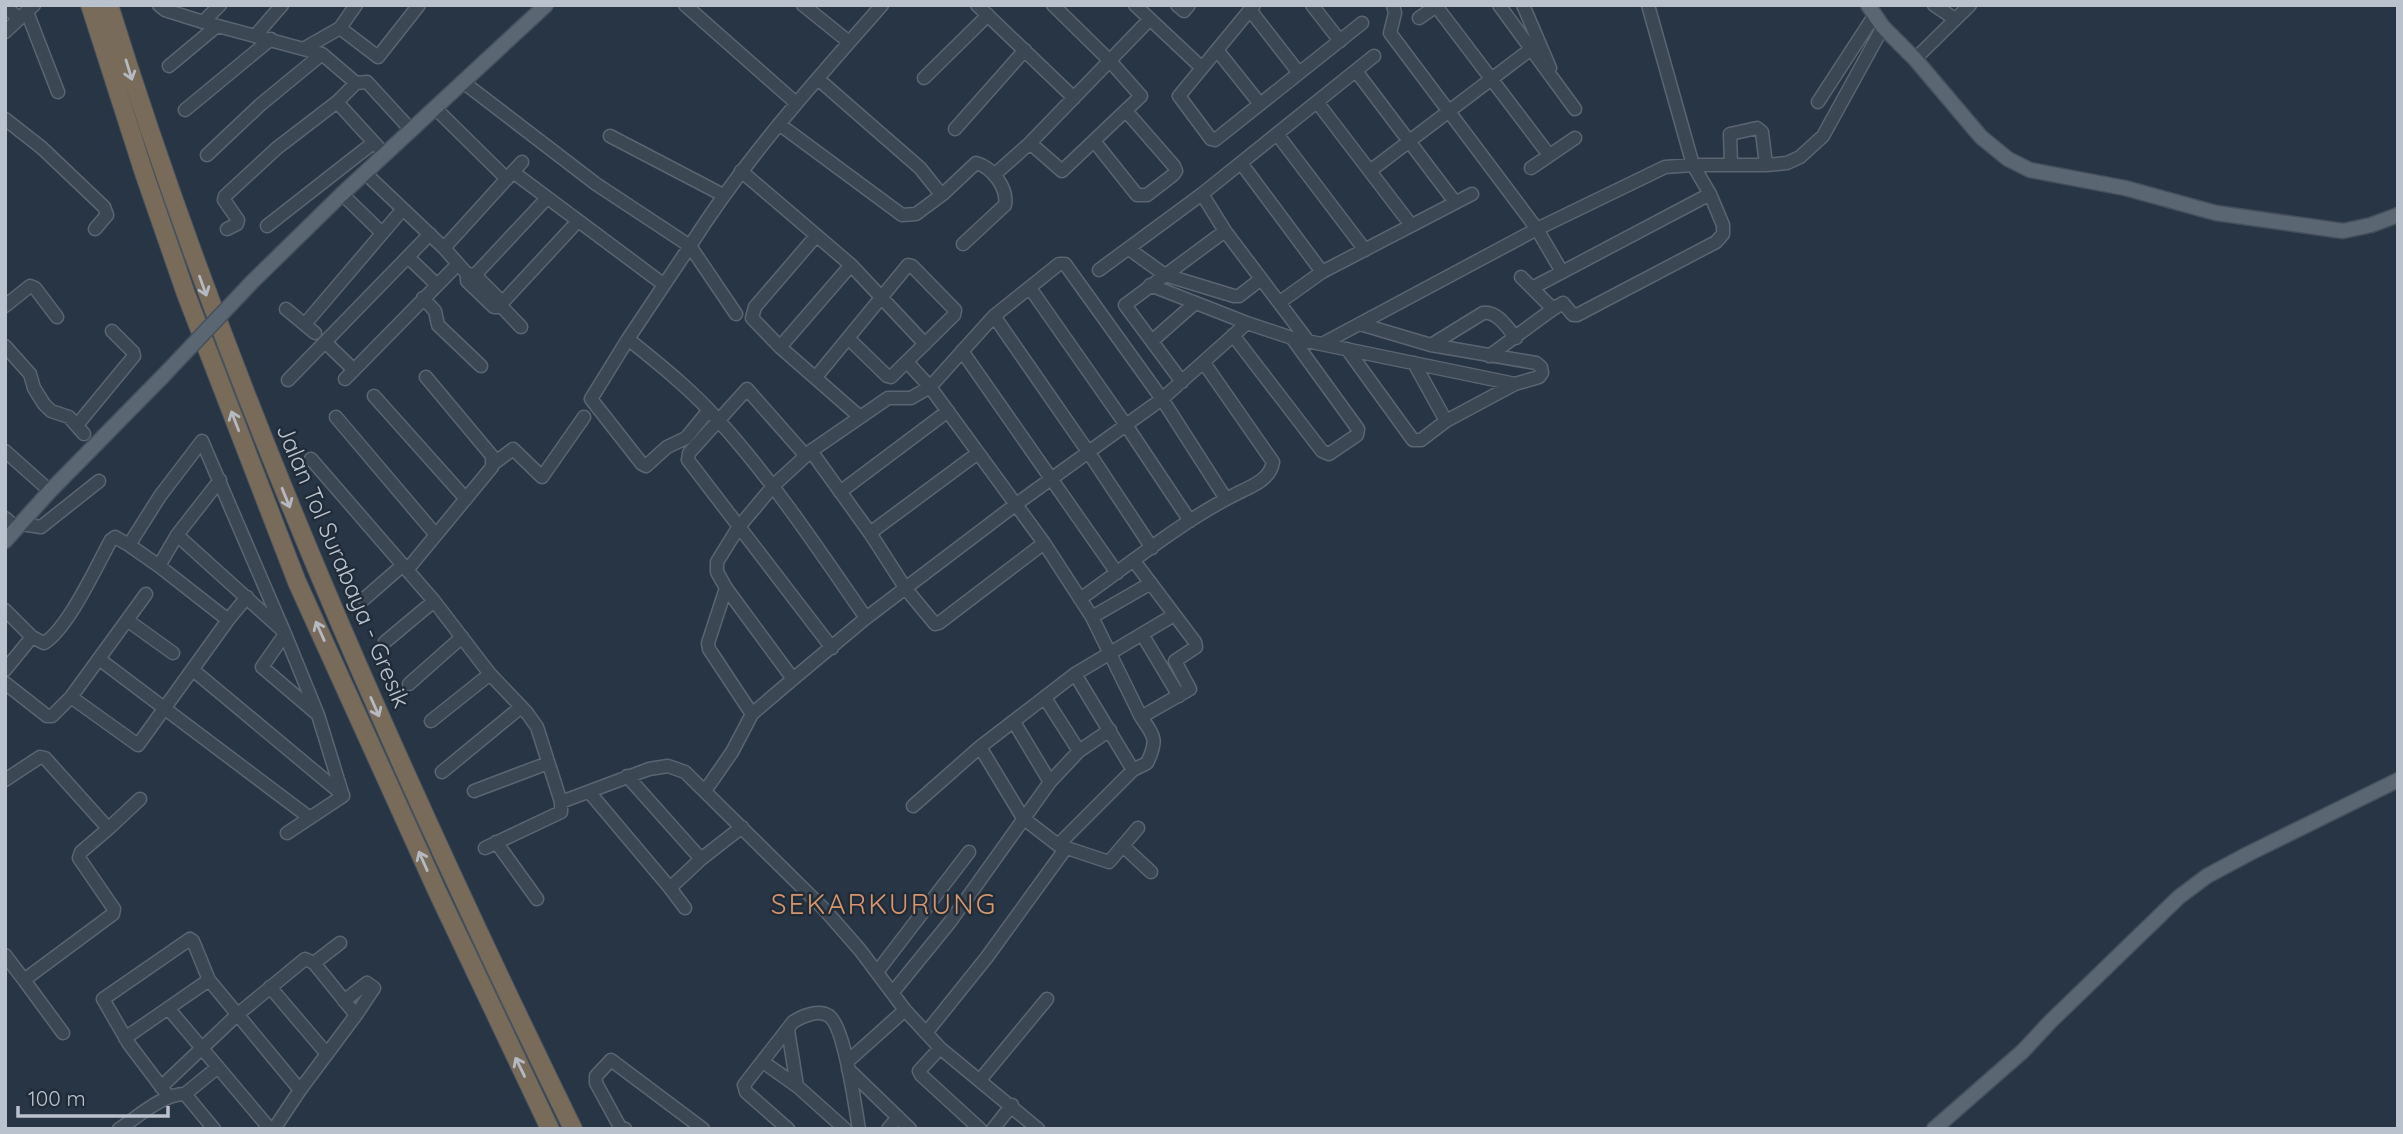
<svg xmlns="http://www.w3.org/2000/svg" width="2403" height="1134" font-family="Quicksand,sans-serif">
<style>
.lines{fill:none;stroke-linecap:round;stroke-linejoin:round}
.minor-casing{stroke:#5b6571;stroke-width:15}
.major-casing{stroke:#46505d;stroke-width:17}
.highway-casing{stroke:#47525e;stroke-width:20}
.minor{stroke:#3c4754;stroke-width:12}
.major{stroke:#5b6673;stroke-width:14}
.highway{stroke:#796b5a;stroke-width:18}
.major-bridge-casing{stroke:#46505d;stroke-width:17;stroke-linecap:butt}
.major-bridge{stroke:#5b6673;stroke-width:14}
.oneway{stroke:#b4b9c2}
.labels{text-anchor:middle;stroke-width:5;stroke-linejoin:round;paint-order:stroke}
.street-label{font-size:24px;fill:#bac2cd;stroke:#212c39}
.quarter-label{font-size:28px;letter-spacing:2px;fill:#d6956c;stroke:#212c39}
</style>
<rect width="100%" height="100%" fill="#283544"/>
<g class="lines">
<defs>
<path id="minor" d="M159 5 165 10 203 22 322 54 356 83
M685 5 796 103
M803 5 849 42
M977 5 1074 98
M1053 5 1109 60 1141 96 1062 171 1030 143 1150 19
M1135 5 1202 68
M1177 5 1184 11 1189 5
M1254 5 1179 96 1211 139 1215 140 1362 23
M1312 5 1340 41
M1393 5 1395 13 1390 33 1537 229 1562 272
M1499 5 1575 109
M1523 5 1550 68
M1934 5 1955 19
M5 6 19 19
M1436 6 1549 155
M1250 10 1299 73
M27 12 58 92
M1419 18 1438 5
M203 22 220 5
M340 28 378 57 419 5
M5 32 34 5
M255 36 282 5
M305 48 340 28 356 5
M1217 50 1260 104
M1915 59 1970 5
M169 66 217 26
M1356 71 1455 202
M924 78 988 15
M818 79 920 168 940 193 943 194 976 163C992 167 1008 188 1005 205L963 244
M463 82 596 184 690 246 628 339C659 364 692 390 719 421 774 482 819 550 866 618
M337 102 379 148
M1317 102 1411 225
M1818 102 1874 16
M435 108 507 179
M185 110 271 39
M5 119 42 148 104 207 107 215 95 229
M779 124 902 215 916 214 943 194
M955 129 1025 50
M1277 134 1365 250
M610 136 723 195
M1094 141 1137 195H1147L1173 175 1176 171 1174 166 1126 111
M207 155 260 105 322 54
M1241 163 1322 272
M1731 165 1730 134 1757 128 1762 132 1766 165
M1531 168 1575 138
M741 171 851 265 925 344
M1370 171 1539 43
M513 172 663 284
M365 173 444 248 467 274V281L494 307H502
M994 175 1030 143
M342 194 381 232
M1202 194 1225 231 1308 341
M267 226 373 143
M227 229 237 224 238 220 224 200 225 196 277 148 337 102 356 83 367 82 411 130
M816 236 755 307 752 318 780 347 860 417
M444 248 522 162
M1129 249 1165 275 1234 296H1239L1261 279
M408 257 436 284
M1099 270 1202 194 1374 56
M468 274 475 275 501 301 502 307 521 327
M475 275 547 198
M1521 277 1553 309 1563 303 1573 315H1577L1716 242 1723 234V225L1710 194 1693 165 1648 5
M1150 285 1247 323 1292 338 1515 384 1539 377 1542 373 1541 367 1536 363 1431 345 1360 324
M1030 288 1126 425 1190 521
M1532 288 1710 194
M423 298 435 311 438 325 481 366
M1280 302 1322 272 1472 194
M502 303 578 221
M5 306 30 286 35 288 57 317
M286 309 315 333
M736 314 690 246C745 159 813 83 882 5
M994 316 1089 453 1152 548
M305 324 403 209
M1233 335 1322 451 1329 454 1357 435 1358 429 1292 338
M628 339 591 399 642 464 646 466 667 447 686 438 709 410
M1152 341 1194 304
M325 342 354 370
M1322 344 1537 229 1665 167 1693 165H1766L1787 163 1800 157 1823 136 1883 27
M1431 345 1483 313C1497 311 1507 327 1516 338
M5 346 30 374 34 388 44 404 51 411 69 417 84 434
M780 347 851 265
M1347 349 1413 440H1421L1446 421 1515 384
M962 351 1117 573
M1489 356 1553 309
M907 362 930 387 1044 543 1092 617 1141 717
M1414 363 1446 421
M816 377 908 265 912 266 955 310 954 315 891 377 887 376 848 338
M345 379 458 264
M288 380 430 234
M1182 382 1125 305 1225 231
M374 396 466 499
M336 417 436 535
M77 425 134 356 133 352 112 331
M5 451 50 491
M811 451 870 533 906 589 935 624 939 623 1044 543
M806 456 747 389 689 453 688 460 832 648
M311 459 434 601 490 674 527 713 537 727 561 802V812L485 848
M493 464 513 449 542 477 584 417
M840 492 948 411
M5 518 17 528
M21 524 41 527 99 481
M870 533 978 453
M177 535 281 629
M159 566 177 535 220 480
M407 570 492 467V456L426 377
M726 588 793 679
M364 599 403 565
M1080 599C1130 564 1179 523 1234 495 1249 487 1270 481 1273 462L1204 363
M5 610 32 637
M1092 617 1151 583
M127 620 173 653
M228 620 159 566 129 545 160 496 202 441 285 634 318 715 343 796
M285 634 262 667 316 713
M1142 634 1179 696
M385 642 434 601
M99 659 310 818
M5 670 32 637 44 643C68 629 97 565 111 540L115 537 129 545
M193 670 343 795
M5 683 47 716H52L71 697 146 594
M409 684 462 637
M71 697 138 745 228 620 247 597
M1045 698 1079 751
M752 714 709 649 708 643 726 588 717 572V562L738 528 774 485 811 451 888 398H911L930 387 994 316 1059 264H1065L1162 399 1226 499
M431 721 490 674
M1014 722 1050 782
M980 747 1023 818 1058 845 1109 862 1138 828
M1133 770 1147 763C1158 740 1155 737 1141 717L1190 689 1175 661 1196 647 1195 642 1134 561
M442 772 521 707
M627 776 701 859
M5 780 40 757 45 758 106 826 108 829 81 852 79 858 114 909 113 914 24 980 5 955
M474 791 548 763
M705 791 732 752 752 714 793 679 866 618 1015 505 1162 399 1247 323
M590 793 670 888 701 859 742 827
M561 802 649 769 668 766 685 772 825 910 860 950 905 1010 940 1048 1038 1129
M913 806 980 747 1075 674 1174 615
M108 829 140 799
M287 833 343 796
M496 842 537 899
M1058 845 1133 770 1075 674
M1123 846 1151 872
M670 888 685 908
M314 963 340 943
M877 972 969 852
M24 980 63 1033
M270 987 327 1054
M893 992 950 922 1050 782 1079 751 1110 730
M168 1008 270 1129
M788 1030 797 1086
M926 1033 987 957 1066 848
M125 1038 209 980
M940 1048 919 1071 921 1075 980 1129
M763 1062 797 1086 845 1129
M847 1062 905 1010
M848 1069 910 1129
M980 1080 1047 999
M161 1087 238 1014 305 959 314 963 356 1015
M185 1094 218 1067
M169 1097 129 1044 103 999 190 939 193 941 209 980 300 1090
M119 1129C138 1117 162 1094 185 1094L214 1129
M274 1129 300 1090 356 1015 374 988 367 983 344 1001
M625 1129 620 1127 596 1083V1076L611 1060 703 1129
M788 1129 746 1092 744 1085 793 1022C802 1016 819 1009 829 1016 845 1027 855 1107 859 1129
M888 1129 898 1117
M993 1129 1012 1105"/>
<path id="major" d="M1868 5 1883 27 1915 59 1981 137 2008 159 2030 170 2125 188 2216 213 2343 231 2371 225 2398 215
M252 282 342 194 546 5
M5 541 50 491 164 375
M1934 1129 2023 1051 2051 1021 2179 897 2207 876 2248 854 2398 780"/>
<path id="highway" d="M90 5 144 173 186 294 297 582 438 893 550 1129
M109 5C230 393 395 764 573 1129"/>
</defs>
<!-- minor casing -->
<use href="#minor" class="minor-casing"/>
<!-- major casing -->
<use href="#major" class="major-casing"/>
<!-- highway casing -->
<use href="#highway" class="highway-casing"/>
<!-- minor -->
<use href="#minor" class="minor"/>
<!-- major -->
<use href="#major" class="major"/>
<!-- highway -->
<use href="#highway" class="highway"/>
<defs>
<path id="major-bridge" d="M164 375 252 282"/>
</defs>
<!-- major-bridge casing -->
<use href="#major-bridge" class="major-bridge-casing"/>
<!-- major-bridge -->
<use href="#major-bridge" class="major-bridge"/>
</g>
<!-- one-way arrows -->
<defs><path id="oneway-shaft" d="M-6 0H5M1.5-3L5.5 0L1.5 3" fill="none" stroke-width="1.6" stroke-linecap="round" stroke-linejoin="round" transform="scale(1.75)"/></defs>
<g class="oneway">
<use href="#oneway-shaft" transform="translate(129 70) rotate(73)"/>
<use href="#oneway-shaft" transform="translate(203 286) rotate(70)"/>
<use href="#oneway-shaft" transform="translate(235 421) rotate(-111)"/>
<use href="#oneway-shaft" transform="translate(286 498) rotate(68)"/>
<use href="#oneway-shaft" transform="translate(320 631) rotate(-114)"/>
<use href="#oneway-shaft" transform="translate(375 707) rotate(66)"/>
<use href="#oneway-shaft" transform="translate(423 861) rotate(-114)"/>
<use href="#oneway-shaft" transform="translate(520 1067) rotate(-116)"/>
</g>
<g class="labels">
<!-- street labels -->
<g class="street-label">
<text transform="translate(343 566) rotate(67)" y="8">Jalan Tol Surabaya - Gresik</text>
</g>
<!-- quarter labels -->
<g class="quarter-label">
<text x="884" y="914">SEKARKURUNG</text>
</g>
</g>
<!-- border -->
<rect width="2403" height="1134" fill="none" stroke="#bac2cd" stroke-width="14"/>
<!-- scale -->
<path d="M18 1106v10h150v-10" fill="none" stroke="#bac2cd" stroke-width="3.5"/>
<text x="28" y="1106" font-size="21" fill="#bac2cd" stroke="#212c39" stroke-width="5" paint-order="stroke">100 m</text>
</svg>
